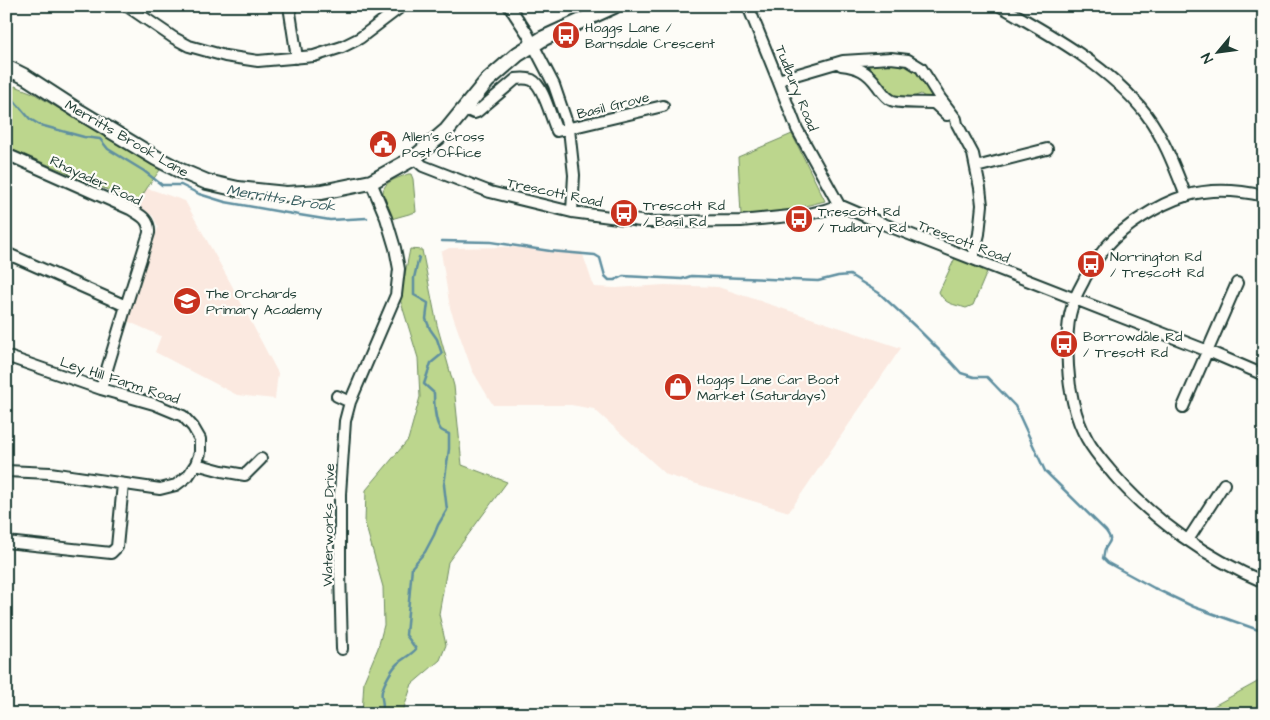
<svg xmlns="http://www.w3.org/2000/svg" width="1270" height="720" font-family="'Architects Daughter',sans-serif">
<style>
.built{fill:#fbe9e0}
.green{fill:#bcd68d;stroke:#6e8a60}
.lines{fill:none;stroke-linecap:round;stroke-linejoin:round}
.stream{stroke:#5e8fa0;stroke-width:2.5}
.street-casing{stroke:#1f3d34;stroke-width:14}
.secondary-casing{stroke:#1f3d34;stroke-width:18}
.street{stroke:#fdfcf7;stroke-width:10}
.secondary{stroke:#fdfcf7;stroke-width:14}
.labels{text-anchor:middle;stroke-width:4.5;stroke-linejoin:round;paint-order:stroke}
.poi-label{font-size:14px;fill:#1f3d34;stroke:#fdfcf7;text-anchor:start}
.street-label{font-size:14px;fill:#1f3d34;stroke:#fdfcf7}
.water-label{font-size:15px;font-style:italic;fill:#395f61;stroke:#fdfcf7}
</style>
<rect width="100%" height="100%" fill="#fdfcf7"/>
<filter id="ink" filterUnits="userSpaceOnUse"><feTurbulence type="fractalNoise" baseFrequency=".02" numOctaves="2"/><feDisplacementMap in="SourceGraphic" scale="10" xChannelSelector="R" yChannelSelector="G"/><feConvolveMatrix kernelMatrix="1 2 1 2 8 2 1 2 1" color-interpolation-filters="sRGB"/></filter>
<g filter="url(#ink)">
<!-- built -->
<path class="built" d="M147 188 185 201 230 282 278 373 275 399 237 395 155 352 161 336 127 321 158 227 153 216 136 206Z
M510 247 582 252 594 287 616 288 665 285 718 287 901 348 789 512 667 475 594 409 571 405H493L472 370 450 308 441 252 449 248Z"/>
<!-- green -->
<path class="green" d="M907 62 920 71 935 98H926L921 94C891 106 884 89 865 69V67L881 63Z
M15 86 33 93 160 170 147 188 136 206 129 199 6 147V92Z
M792 134 825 201 777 213 741 215 738 157Z
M408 174H411L413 179 416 212 391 219 383 193C383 181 399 178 408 174Z
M410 249 422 250 437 325 454 386 462 465 507 482 448 562 439 614 446 645 440 660 412 684 402 714H362L364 681 378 648 384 625 383 587 365 523 366 490 408 440 420 397 418 358 400 299Z
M955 258 987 272 973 305 966 308C954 304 945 305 939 292Z
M1264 649V714H1199L1261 680 1262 653Z"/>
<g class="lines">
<!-- stream -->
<path class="stream" d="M12 98 30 119 40 125 84 137 100 139 108 149 144 171 162 185H181L199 194 225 202 287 213 330 220 367 218
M442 241 491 242 550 251 595 255 600 258 605 276 609 280H615L623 276 682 279 691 276 818 281 838 276 850 275 879 293 917 328 951 362 961 373 974 377H987L1015 406 1045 471 1106 531C1113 541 1110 540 1105 549 1104 551 1104 556 1103 558L1108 563 1154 588 1194 607 1264 632
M381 714C386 703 380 701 382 691 384 683 392 669 397 664 403 658 410 656 416 649L406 635 412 567 425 552 434 535 438 525 447 510 444 485 449 449V434C446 433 444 432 441 430 435 423 434 402 434 393L424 384 431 363 442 354 437 339 430 329 426 319 428 303 414 295V278L419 257"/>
<defs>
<path id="street" d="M127 6 174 38 189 46 225 56 258 61 314 56 342 47 360 38 402 6
M289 6 297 58
M509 6 527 33 554 85 569 129 574 175 572 212
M748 6 778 80 797 129 839 205
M1000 6C1050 34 1111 68 1146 114 1164 138 1175 168 1186 196
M841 65C858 67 867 71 877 85 881 90 885 97 891 100 898 104 924 102 934 103L947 115
M778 80 843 61 891 58 908 60 921 68 940 98 956 119 957 124 973 154 980 188 982 205 979 234 973 258
M465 109 474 113 477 112 516 79C522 78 527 78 532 80 544 86 551 119 557 131L663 106
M6 154 130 209C140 215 150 219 149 233L126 306 101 389
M414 158 423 166 490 192 572 212 648 222 741 221 809 214 825 210 839 205 881 223 1208 351 1264 375
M976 167 1047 149
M1264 196C1238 190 1211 188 1185 196 1159 204 1124 226 1106 247 1098 257 1091 268 1085 278 1082 285 1077 292 1075 299 1066 320 1067 343 1068 366 1069 389 1075 418 1087 439 1094 452 1104 463 1114 475 1154 521 1207 558 1264 582
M6 253 126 306
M6 356 101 389 154 404 183 416 193 427 200 439V453L196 464 188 476 176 485 160 489 50 473 6 471
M337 396 350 402
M1183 407 1237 283
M196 464 222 471 245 475 261 459
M1188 540 1224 484
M6 542 111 553 117 547 123 484
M342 649 340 572V494L345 421 350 402 396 295 399 269 395 248 386 218 371 182"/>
<path id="secondary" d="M6 77 12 70 26 77 80 112 156 158 181 171 207 182 238 189 286 194 322 192 371 182 414 158 447 130 487 81 518 54 544 38 614 6"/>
</defs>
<!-- street casing -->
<use href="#street" class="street-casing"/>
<!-- secondary casing -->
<use href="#secondary" class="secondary-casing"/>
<!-- street -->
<use href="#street" class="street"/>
<!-- secondary -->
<use href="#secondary" class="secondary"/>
</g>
</g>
<!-- icons -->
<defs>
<symbol id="bus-disc" viewBox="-11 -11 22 22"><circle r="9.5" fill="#c8321e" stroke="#fdfcf7"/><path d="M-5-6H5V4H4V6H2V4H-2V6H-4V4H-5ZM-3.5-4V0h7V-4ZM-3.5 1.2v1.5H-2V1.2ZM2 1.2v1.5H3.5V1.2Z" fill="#fff"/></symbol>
<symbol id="civic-disc" viewBox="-11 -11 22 22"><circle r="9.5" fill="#c8321e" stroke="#fdfcf7"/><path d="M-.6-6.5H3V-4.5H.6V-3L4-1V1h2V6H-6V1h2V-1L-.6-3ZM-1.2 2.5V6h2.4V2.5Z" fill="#fff"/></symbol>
<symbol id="school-disc" viewBox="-11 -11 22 22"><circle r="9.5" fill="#c8321e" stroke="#fdfcf7"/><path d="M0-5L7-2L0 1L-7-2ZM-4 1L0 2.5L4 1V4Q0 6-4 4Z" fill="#fff"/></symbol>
<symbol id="shop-disc" viewBox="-11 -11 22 22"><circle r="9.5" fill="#c8321e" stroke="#fdfcf7"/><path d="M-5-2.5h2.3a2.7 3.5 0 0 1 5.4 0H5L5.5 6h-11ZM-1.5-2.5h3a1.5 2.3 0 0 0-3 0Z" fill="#fff"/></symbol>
</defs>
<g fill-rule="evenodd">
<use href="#bus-disc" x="550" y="19" width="32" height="32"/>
<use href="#civic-disc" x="367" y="128" width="32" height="32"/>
<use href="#bus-disc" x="608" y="197" width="32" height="32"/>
<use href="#bus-disc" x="783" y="203" width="32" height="32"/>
<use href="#bus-disc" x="1075" y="248" width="32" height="32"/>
<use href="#school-disc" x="171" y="285" width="32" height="32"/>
<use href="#bus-disc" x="1048" y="328" width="32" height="32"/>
<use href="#shop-disc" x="662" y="371" width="32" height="32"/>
</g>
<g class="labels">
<!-- poi labels -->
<g class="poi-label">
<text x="585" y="32">Hoggs Lane /<tspan x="585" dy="16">Barnsdale Crescent</tspan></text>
<text x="402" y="141">Allen's Cross<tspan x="402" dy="16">Post Office</tspan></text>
<text x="643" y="210">Trescott Rd<tspan x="643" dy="16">/ Basil Rd</tspan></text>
<text x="818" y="216">Trescott Rd<tspan x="818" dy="16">/ Tudbury Rd</tspan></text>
<text x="1110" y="261">Norrington Rd<tspan x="1110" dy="16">/ Trescott Rd</tspan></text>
<text x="206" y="298">The Orchards<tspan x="206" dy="16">Primary Academy</tspan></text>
<text x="1083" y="341">Borrowdale Rd<tspan x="1083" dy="16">/ Tresott Rd</tspan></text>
<text x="697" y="384">Hoggs Lane Car Boot<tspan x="697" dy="16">Market (Saturdays)</tspan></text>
</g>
<!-- street labels -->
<g class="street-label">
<text transform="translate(797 88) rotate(68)" y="5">Tudbury Road</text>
<text transform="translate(613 105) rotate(-14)" y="5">Basil Grove</text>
<text transform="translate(127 138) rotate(30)" y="5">Merritts Brook Lane</text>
<text transform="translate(96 180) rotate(25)" y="5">Rhayader Road</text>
<text transform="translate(555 192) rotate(12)" y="5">Trescott Road</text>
<text transform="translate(964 241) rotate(21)" y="5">Trescott Road</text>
<text transform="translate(120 380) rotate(18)" y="5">Ley Hill Farm Road</text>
<text transform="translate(328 525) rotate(-89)" y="5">Waterworks Drive</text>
</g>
<!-- water labels -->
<g class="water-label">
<text transform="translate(281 198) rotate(9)" y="5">Merritts Brook</text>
</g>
</g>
<!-- margin -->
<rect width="1270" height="720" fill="none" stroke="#fdfcf7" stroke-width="25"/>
<rect x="12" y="12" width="1245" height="695" fill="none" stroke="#1f3d34" stroke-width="2" filter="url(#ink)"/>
<!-- north arrow -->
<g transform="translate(1218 52) rotate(241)" stroke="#fdfcf7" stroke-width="4" paint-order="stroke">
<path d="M0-4L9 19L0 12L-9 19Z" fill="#1f3d34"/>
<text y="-8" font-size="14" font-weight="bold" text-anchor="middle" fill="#1f3d34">N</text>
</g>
</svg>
